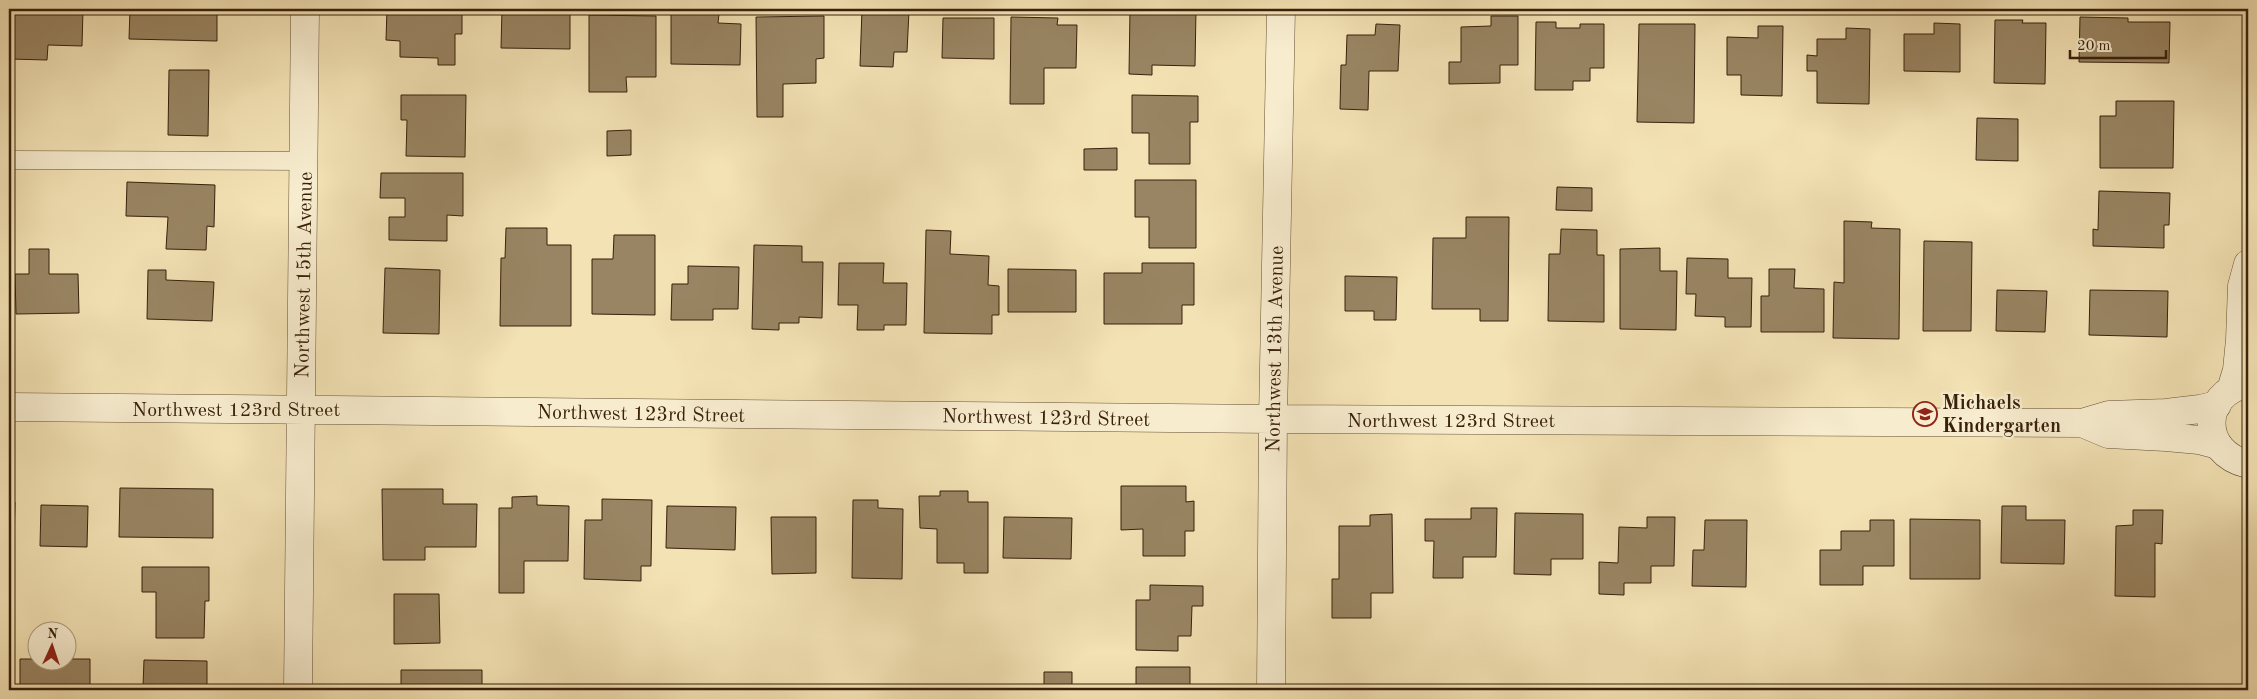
<svg xmlns="http://www.w3.org/2000/svg" width="2257" height="699" font-family="'Old Standard TT',serif">
<style>
.building{fill:#998563;stroke:#38200b}
.lines{fill:none;stroke-linecap:round;stroke-linejoin:round}
.service-casing{stroke:#675035;stroke-width:19}
.minor-casing{stroke:#675035;stroke-width:29}
.tertiary-casing{stroke:#675035;stroke-width:29}
.path{stroke:#38200b;stroke-width:3;stroke-dasharray:4 2.5;stroke-linecap:butt}
.service{stroke:#f7ecce;stroke-width:18}
.minor{stroke:#f7ecce;stroke-width:28}
.tertiary{stroke:#f7ecce;stroke-width:28}
.labels{text-anchor:middle;stroke-width:5;stroke-linejoin:round;paint-order:stroke}
.street-label{font-size:20px;fill:#38200b;stroke:#f7ecce}
.poi-label{font-size:20px;font-weight:bold;fill:#38200b;stroke:#f7ecce;text-anchor:start}
</style>
<rect width="100%" height="100%" fill="#f3e2b4"/>
<filter id="stains"><feTurbulence type="fractalNoise" baseFrequency=".004" numOctaves="4"/><feColorMatrix values="0 0 0 0 .2 0 0 0 0 .09 0 0 0 0 .02 0 0 0 .5 -.17"/></filter>
<radialGradient id="worn" r=".72"><stop offset=".6" stop-color="#630" stop-opacity="0"/><stop offset="1" stop-color="#630" stop-opacity=".3"/></radialGradient>
<!-- building -->
<path class="building" d="M10 9H83L82 46 48 45 47 60 9 59Z
M130 9H217V41L129 39Z
M387 9H462V34H455V65H438V58L400 57V41L386 40Z
M502 9H570V49L501 48Z
M862 9 909 11 907 52H894L893 67 860 66Z
M1130 9H1196L1195 66 1152 65V75L1129 74Z
M671 14H719L718 23 741 24 740 65 671 64Z
M589 15 656 16V77H626L627 92H589Z
M824 16V58L816 59V83L783 84V117H757L756 17Z
M1491 16H1518V65H1500V83L1449 84V62H1461V27L1491 26Z
M1011 17 1058 18 1057 25H1077L1076 68H1044V104H1010Z
M2080 17 2128 18V22H2170L2169 63 2079 62Z
M943 18H994V59L942 58Z
M1995 20H2023L2022 23H2046L2045 84 1994 83Z
M1536 22H1556V28H1580V24H1604V68H1590V81H1573V90H1535Z
M1934 23 1960 24V72L1904 71V34H1934Z
M1376 24 1400 25 1398 71H1369L1368 110 1340 109 1341 65H1346L1347 35H1375Z
M1639 24H1695L1694 123 1637 122Z
M1758 26H1783L1782 96 1741 95V75H1727V37L1758 38Z
M1846 28 1870 29 1869 104 1817 103V71H1807V55L1817 56V39H1846Z
M169 70H209L208 136 168 135Z
M401 95H466L465 157 406 156 407 120H401Z
M1132 95 1198 96V122H1190V164H1149V133H1132Z
M2116 101H2174L2173 168H2100V116H2116Z
M1977 118 2018 119V161L1976 160Z
M631 130V155L607 156V131Z
M1117 148V170H1084V149Z
M381 173H463V216L447 215V241L389 240V217H405V198H380Z
M1135 180H1196V248H1149V217H1135Z
M127 182 215 185 214 227 207 226 206 250 166 249 168 217 126 216Z
M1557 187 1592 188V211L1556 210Z
M2099 191 2170 193 2169 225H2164V248L2093 246V229L2098 230Z
M1466 217H1509L1508 321H1480V309H1432L1433 238H1466Z
M1844 221 1872 222 1871 228 1900 229 1899 339 1833 338 1834 282 1844 283Z
M506 228H547V245H571V326H500L501 258H505Z
M1561 229 1597 230V255H1604V322L1548 321 1549 254H1560Z
M926 230 951 231 950 254 989 256 988 285 999 286V315H992V334L924 333Z
M614 235H655V315L592 314V259H613Z
M1924 241 1972 242 1971 331H1923Z
M754 245 802 246V262H823L822 318 799 317V323H779V330L752 329Z
M1660 248V271H1677L1676 330 1620 329V249Z
M29 249H49V274H78L79 313 16 314 15 274H29Z
M1687 258 1728 259V278H1752L1751 327H1725V317L1695 316 1696 294H1686Z
M839 263H884L883 283H907L906 325H884V330H857L858 305H838Z
M1142 263H1194V305H1182V324H1104V273H1142Z
M688 266 739 267 738 309H713V320H671L672 284H688Z
M385 268 440 270 439 334 383 333Z
M1008 269 1076 270V312H1008Z
M1769 269H1795L1794 288 1824 289V332H1761V296H1769Z
M148 270H166V280L214 282 212 321 147 319Z
M1345 276 1397 277 1396 320H1374V311H1345Z
M1997 290 2047 291 2045 332 1996 331Z
M2090 290 2168 291 2167 337 2089 335Z
M1121 486H1186V502L1194 501V531H1185V556H1143V529L1121 530Z
M120 488 213 489V538L119 537Z
M382 489H443V504H477L476 547H425V560H383Z
M940 491H968V502H988V573H964V563H937V529L920 528 919 496H940Z
M537 496V505L569 506 568 561H524V593H499V508H512V497Z
M602 499 652 500 651 566H641V581L584 579 585 520H602Z
M853 500H878V508L903 509 902 579 852 578Z
M9 502H15L13 587H9Z
M41 505 88 506 87 547 40 546Z
M667 506 736 507 735 550 666 548Z
M2002 506H2026V520H2065L2064 564 2001 563Z
M1471 508H1497L1496 557H1463V578H1433L1434 541H1425V519H1471Z
M2133 510H2163L2162 544 2155 543V597L2115 596 2116 526 2133 525Z
M1515 513 1583 514V559H1551V575L1514 574Z
M1392 514 1393 593H1371V618H1332V579H1339V526H1370V515Z
M771 517H816V573L772 574Z
M1004 517 1072 518 1071 559 1003 558Z
M1647 517H1675L1674 566H1651V583H1624V595L1599 594V562L1618 563 1619 527 1647 528Z
M1910 519 1980 520V579H1910Z
M1705 520H1747L1746 587 1692 586 1693 550H1704Z
M1870 520H1894V566H1863V585H1820V550H1841V531H1870Z
M142 567H209V601H205L204 638H156V592H142Z
M1150 585 1203 586V606H1192L1191 636H1178V651L1136 650V600H1150Z
M394 594H439L440 643 394 644Z
M20 659H38V662H68V659H90V690H20Z
M144 660 207 661V690H162V687H143Z
M1136 667H1190V690H1136Z
M401 670H482V690H401Z
M1044 672H1072V690H1044Z"/>
<g class="lines">
<defs>
<path id="service" d="M9 160 304 161"/>
<path id="minor" d="M9 407 1273 419 2082 423 2109 415 2166 413 2200 409 2217 405
M2082 423 2108 434 2166 437 2199 440 2218 445
M298 690 305 9
M1271 690 1273 419 1281 9"/>
<path id="tertiary" d="M2247 384C2200 393 2199 453 2248 464
M2231 390 2237 370 2240 340 2242 286 2248 264"/>
</defs>
<!-- service casing -->
<use href="#service" class="service-casing"/>
<!-- minor casing -->
<use href="#minor" class="minor-casing"/>
<!-- tertiary casing -->
<use href="#tertiary" class="tertiary-casing"/>
<!-- path -->
<path class="path" d="M2246 524 2248 525"/>
<!-- service -->
<use href="#service" class="service"/>
<!-- minor -->
<use href="#minor" class="minor"/>
<!-- tertiary -->
<use href="#tertiary" class="tertiary"/>
</g>
<!-- icons -->
<defs>
<symbol id="school-ring" viewBox="-11 -11 22 22"><circle r="9.5" fill="#f7ecce" stroke="#8f2418" stroke-width="1.5"/><path d="M0-5L7-2L0 1L-7-2ZM-4 1L0 2.5L4 1V4Q0 6-4 4Z" fill="#8f2418"/></symbol>
</defs>
<g fill-rule="evenodd">
<use href="#school-ring" x="1911" y="400" width="28" height="28"/>
</g>
<g class="labels">
<!-- street labels -->
<g class="street-label">
<text transform="translate(303 275) rotate(-89)" y="7">Northwest 15th Avenue</text>
<text transform="translate(1274 349) rotate(-89)" y="7">Northwest 13th Avenue</text>
<text x="236" y="416">Northwest 123rd Street</text>
<text transform="translate(641 413) rotate(1)" y="7">Northwest 123rd Street</text>
<text transform="translate(1046 417) rotate(1)" y="7">Northwest 123rd Street</text>
<text x="1451" y="427">Northwest 123rd Street</text>
</g>
<!-- poi labels -->
<g class="poi-label">
<text x="1942" y="409">Michaels<tspan x="1942" dy="23">Kindergarten</tspan></text>
</g>
</g>
<!-- margin -->
<rect width="2257" height="699" fill="none" stroke="#f3e2b4" stroke-width="30"/>
<rect x="10" y="10" width="2237" height="679" fill="none" stroke="#38200b" stroke-width="2.5"/>
<rect x="15" y="15" width="2227" height="669" fill="none" stroke="#38200b"/>
<!-- north arrow -->
<g transform="translate(52 646) rotate(3)"><circle r="24" fill="#f7ecce" stroke="#ab9a80"/>
<path d="M0-4L9 19L0 12L-9 19Z" fill="#8f2418"/>
<text y="-8" font-size="14" font-weight="bold" text-anchor="middle" fill="#38200b">N</text>
</g>
<!-- scale -->
<path d="M2070 50v8h96v-8" fill="none" stroke="#38200b" stroke-width="2.5"/>
<text x="2077" y="50" font-size="15" fill="#38200b" stroke="#f7ecce" stroke-width="4" paint-order="stroke">20 m</text>
<rect width="100%" height="100%" filter="url(#stains)"/>
<rect width="100%" height="100%" fill="url(#worn)"/>
</svg>
